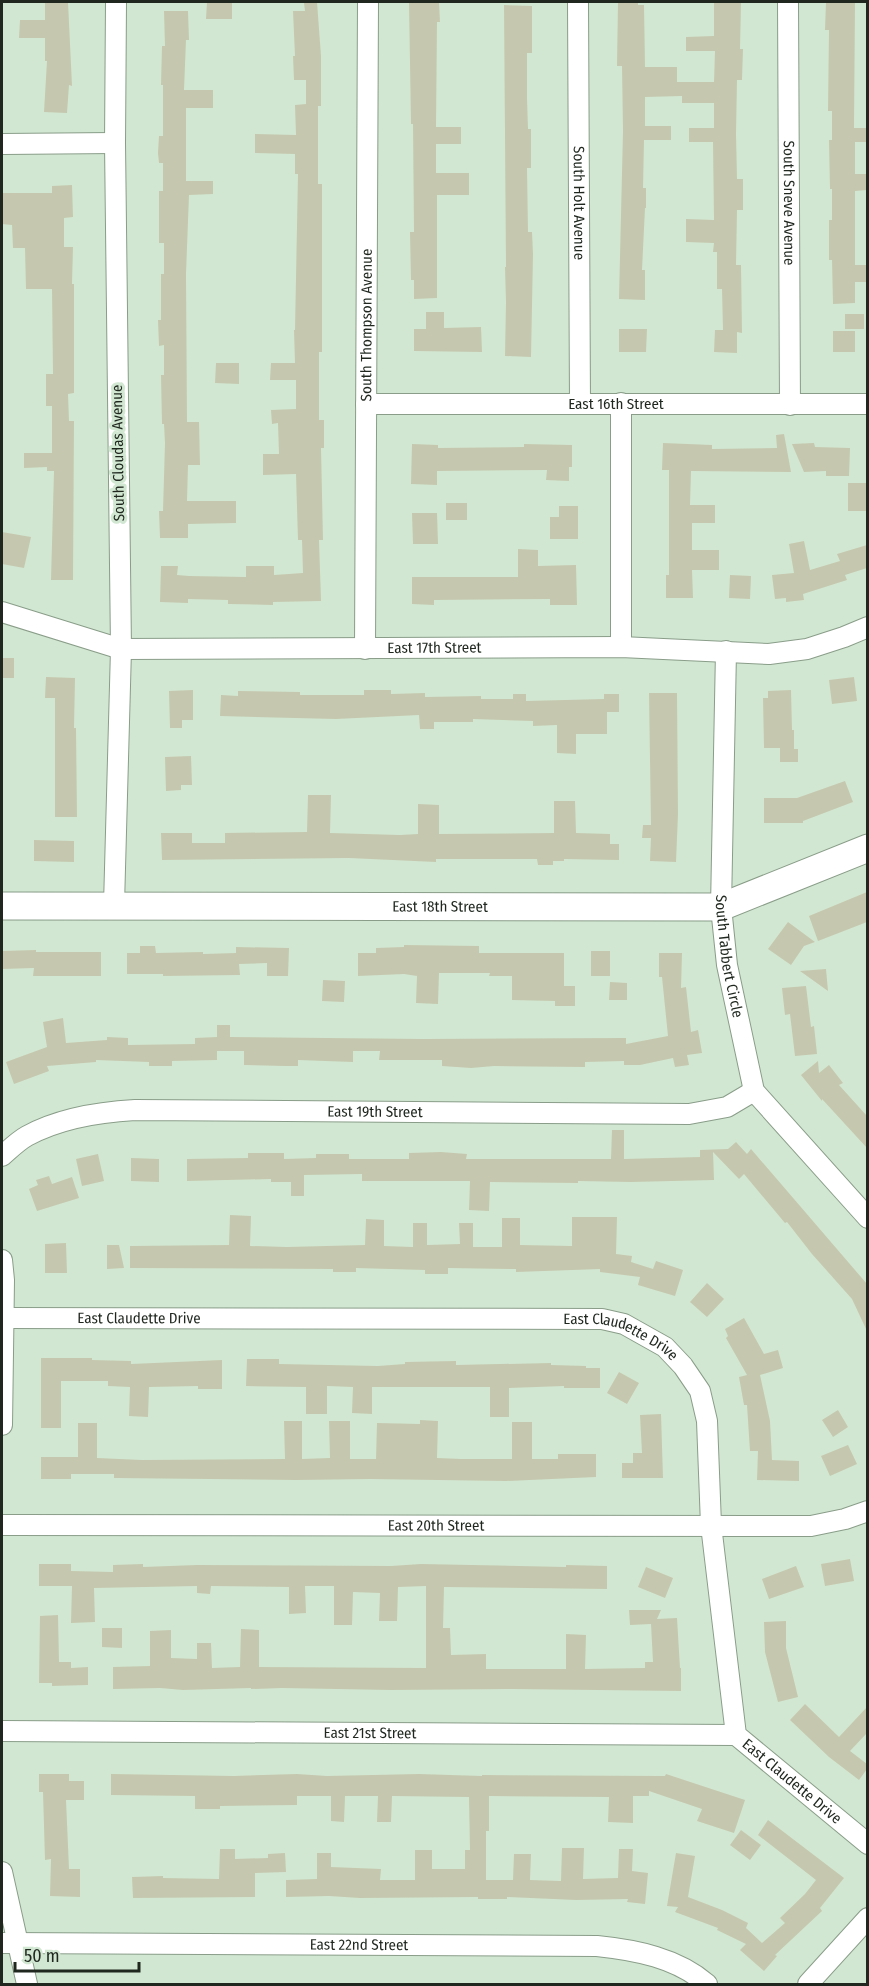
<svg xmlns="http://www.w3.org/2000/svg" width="869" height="1986" font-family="'Fira Sans Condensed',sans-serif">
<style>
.building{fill:#c5c8ae}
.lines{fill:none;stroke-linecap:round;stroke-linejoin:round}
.street-casing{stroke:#899d89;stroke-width:22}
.secondary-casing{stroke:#899d89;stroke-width:29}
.street{stroke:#fff;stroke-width:20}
.secondary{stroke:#fff;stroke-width:27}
.labels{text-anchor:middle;stroke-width:6;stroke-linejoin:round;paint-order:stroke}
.street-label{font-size:15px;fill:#1f271f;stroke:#d2e7d2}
</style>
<rect width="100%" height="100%" fill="#d2e7d2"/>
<!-- building -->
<path class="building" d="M45 2H68L72 86 69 85 67 113 44 112 47 61H45V38H19L20 20H45Z
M207 2H232V19H206Z
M317 2 321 56V106H318V184H322V352H319V420H324V448H321L323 540H319L321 601 273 602V605L228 604V600L188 599V603L160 602 161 566H178L177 575 189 576 246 577V566H274V575L303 573 302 540H298L296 474 263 475V454H279L278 423 272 424 271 410 296 409V380H270L271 363H295L294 330H295L298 174H295V154L255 153V134L296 135 295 105 306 104V80H294L293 56H295L293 11H305L304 3Z
M409 2H439L440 22H437L436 127H461V144H436V173H469V195H437V298L414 299V280H411L410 232H414L413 124H411Z
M618 2H638V5H644L645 67H677V82H714L715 51H686V37L714 36V2H741L740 49H743L742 80H737L736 134 737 179H743V210H737L736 265H741L742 333 737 332V353L714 352 715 330H723L722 289H717V252H713L714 243 686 242V219L714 220 713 142H689V128H714V103H682V96L645 97V126H671V140H644L643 188H646V208H645L642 270H645V300L619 299 623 131 622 66H617Z
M826 2 855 3 854 128H867V142H855V174H867V190L855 191V265H867V282H855V303L833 304 832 260H829V220H832V189H830L829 140H832V111H828L829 30H825Z
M504 5 532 6V53H527V98L528 129H531V168H527L528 232H532L533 254 531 357 505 356 506 302 505 267H506Z
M164 11H188L189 40H186L184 90H213V108H186V181H213V194L189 195 186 274 187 422H199L200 465H188L187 501H236V523L188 524V538H160L159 511H163L165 443 164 424H162L161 375H164V345L159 346 158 320H161V274H164V243H159V191H163V163H159L158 153 159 136H163V85H161L162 46H165Z
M72 185 73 217 64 218V247H73L72 284H74V393L68 394 69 421H74L73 580H51L54 471H47V467L24 468V453H52V406H46V374H53L52 289H26L25 248H13L12 225 2 224V193H52V186Z
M426 312H444V328L481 327 482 352 414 351V329H426Z
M845 314H864V329H845Z
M619 329H647L646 352H619Z
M833 331H855V352H833Z
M216 363H239V384L215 383Z
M784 434 791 472 691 471 690 505H715V523H692V550H719V570H692L693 598H666V575H669V470H662L663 443 712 445V449L777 448 776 435Z
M814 443 815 447 850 448 849 476H826V471L804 472 792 444Z
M412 444 438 445V448L524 447V444L572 445V467H569V481L546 480 547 470 437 471V485L411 484Z
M848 483H867V511H848Z
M446 503H467V520H446Z
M559 506H578V539H550V517H559Z
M412 513H437L438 544H413Z
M2 532 31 537 24 568 2 564Z
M804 541 810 570 840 561 837 554 867 545V568L845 575 847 580 803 594 804 600 786 602V598L775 599 772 575 794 573 789 544Z
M518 549 538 550V566L576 565 577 605H550V599L434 600V605L412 604V577H518Z
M730 575 751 576 750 599 729 598Z
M2 658H14V678H2Z
M46 677 75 678 74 728H76L77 817H55V698H45Z
M854 677 857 701 832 704 829 680Z
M193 690V720H182V728H170L169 691Z
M364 690H391V694L425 693V697L481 696V699H513V694H526V701L604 699V694H619V712H607V734H576V754L557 753V725L533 726V721L473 719V722H434V729H420L419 715 336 719 220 716 221 695 238 696V691L300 692V695H364Z
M791 690 792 730H794V749H798V762H780V748H764L763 698H768V691Z
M649 693H677L678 814 676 862 650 861 651 838H642L643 825H651Z
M191 756 192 785H181V790L166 791 165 757Z
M845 781 853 802 803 821V823H764V798H797Z
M308 795H331L330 833 400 835 418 834V804L439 805V834L554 833V801H575L576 833 610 834V844H619V860L564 859V861H553V865H538L537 859H436V862L349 858 162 860 161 833H192V843H225V833L307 832Z
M34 840 74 841V862L34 861Z
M867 892V922L818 941 809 916Z
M788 922 815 942 804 946 791 965 768 949Z
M404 945 479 946V953H564V986H575V1006H555V1001L512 1000V976H489L490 973H439L438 1004 416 1003 417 976 404 974 358 976V953H376V948L404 947Z
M140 946H155L156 953 203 952V954L236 953V947L289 948 288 976H267V963L239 964 240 975 163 976V974H127V953H140Z
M36 950V952H101V976H33L34 968 2 969V951Z
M591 951H610V976H591Z
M659 953H682L681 988 686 987 691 1032 698 1030 702 1053 687 1055 689 1065 675 1067 673 1058 640 1065H624V1061L585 1062V1067L494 1066 471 1068 442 1066V1060H379L380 1051H353V1062L298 1060V1066H285L244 1065V1051H217V1060L172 1061V1066H149V1062L96 1060V1062L47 1066 49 1071 14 1084 6 1062 47 1047 43 1022 63 1018 66 1043 107 1040V1037L128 1038V1045L195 1044V1038L217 1037V1025H230V1037L423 1039 626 1038V1044L668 1036 662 977H659Z
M826 969 828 991 800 971Z
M323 980 345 981 344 1002 322 1001Z
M610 982 627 983V1000H609Z
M806 986 811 1027 814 1026 817 1054 795 1056 790 1014 785 1015 782 988Z
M818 1061 819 1073 829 1065 843 1083 839 1085 867 1116V1148L822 1099V1101L801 1075Z
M612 1130H624V1159L700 1157V1150L728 1149 736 1142 747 1154 751 1149 867 1284V1331L852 1299 812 1254 787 1222 785 1223 744 1174 739 1179 713 1152 714 1180 631 1182 578 1181V1183L490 1182 489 1211 469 1210 470 1181H362V1174L304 1175V1196H291V1182H271V1179L187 1181V1159L248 1158V1153H284V1159L316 1158V1154H349V1159H409V1153L441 1152 467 1154 466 1159H611Z
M98 1154 104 1181 82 1186 76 1159Z
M131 1158 159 1159V1182L131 1181Z
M49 1176 52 1184 72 1177 79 1198 37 1211 29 1189 38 1185 36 1180Z
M230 1215 251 1216 250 1246 287 1247 365 1245 366 1219 384 1220V1246L413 1247V1223H427V1245L460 1244 459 1223H473V1247H502V1218H520V1245L572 1246V1217H617L616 1254 632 1256 631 1262 653 1269 656 1261 683 1270 675 1296 638 1285 640 1277 600 1272V1269L516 1272V1269L448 1268V1274H425V1270L356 1268V1272H333V1269L130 1268V1246L229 1245Z
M66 1243 67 1273H45V1244Z
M107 1245H119L124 1268 107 1269Z
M707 1283 724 1299 707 1317 690 1302Z
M744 1318 764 1354 778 1350 783 1368 760 1375 770 1421 772 1460 799 1461V1481L757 1480 758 1451H750L747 1405H744L739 1377 747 1375 726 1338 728 1336 725 1329Z
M41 1358H92V1360L131 1361V1364L222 1360V1389H198V1386L149 1387 148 1417 129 1416 130 1387 108 1386V1381H61V1428H41Z
M247 1359H279V1364L378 1366 405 1364V1362L456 1361V1365L551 1363V1365L586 1366V1368H600V1388H564V1386L509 1388V1417H490V1387H372V1414L352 1413 353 1387 327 1386V1414H306V1387L246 1386Z
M619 1372 639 1383 627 1404 607 1393Z
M838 1410 848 1427 833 1437 822 1420Z
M661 1414 663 1478H622V1463H633V1453H642L640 1415Z
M420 1420 438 1421 437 1458 462 1459H512V1422H532V1459H558V1454H596V1477L506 1481 370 1479 296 1480 114 1478V1474H71V1479H41V1457H78V1423H97V1458L142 1460 285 1459 284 1421H302V1459L330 1458 329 1421H350V1459H376L377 1423 420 1424Z
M848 1445 857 1464 830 1476 821 1456Z
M850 1559 854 1581 825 1586 821 1564Z
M39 1564H71V1571L113 1572V1565L143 1564V1567L197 1565 391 1566 421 1564 566 1567V1565L607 1566V1589L444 1587 443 1628H450L451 1655 486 1654V1669H566V1634L586 1635 585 1669 645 1668V1662H653L651 1624 630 1625 629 1610H661L657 1619 677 1618 680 1668H681V1691L512 1689 391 1690 282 1688 251 1689V1688L183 1690 160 1688 113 1689V1667L150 1666V1631L171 1630V1658L197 1659V1643H211L212 1668 240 1667 241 1629 259 1630V1667L426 1668V1586L398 1587 397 1621H379L380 1593 353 1592 352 1625H334V1586H305L306 1613 289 1614V1587L211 1586 210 1594 197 1593V1586L94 1588 95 1622 71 1623 72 1586H39Z
M796 1566 804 1587 769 1599 762 1579Z
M646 1567 673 1578 665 1598 638 1587Z
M58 1615 59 1662H71V1668L88 1667V1685L52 1686V1683H39L40 1616Z
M786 1621V1648L798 1697 778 1702 765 1652 764 1622Z
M102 1628H122V1648L102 1647Z
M805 1704 839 1737 867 1707V1733L850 1751 867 1764V1769L859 1780 829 1757 790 1720Z
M39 1774H69V1781H84V1800H66L69 1869H80V1897L50 1896 51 1859 45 1860 43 1792H39Z
M111 1774 234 1776 297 1774 327 1776 419 1774 482 1776V1775L665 1776 666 1774 745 1800 734 1833 697 1821 702 1809 649 1791V1796H633V1823L608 1822 609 1797 489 1796V1831H486V1880H513L514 1854H531L530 1880 561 1881 562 1848H584L583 1879 618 1878 619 1849H633L632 1871 648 1873 645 1904 627 1902 628 1899 576 1900 507 1897V1899H478V1897L360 1898 329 1896 286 1897V1880L317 1879V1853H331V1867L381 1869 380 1880H415V1850H432V1869H465V1850H470L469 1797 392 1796 391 1822H377L378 1796H345L344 1822 331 1821V1796H297V1805L220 1806V1809H195V1796L111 1795Z
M768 1820 844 1878 820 1908 822 1911 775 1955 777 1956 764 1971 740 1950 746 1944 717 1930 718 1928 675 1912 678 1907 667 1906 676 1853 695 1856 688 1897 722 1910 748 1923 746 1928 762 1943 785 1923 780 1918 805 1894 816 1880 758 1835Z
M741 1830 761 1845 750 1860 730 1845Z
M220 1849H235V1859L268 1858V1854L285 1853 286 1872 255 1873V1897L133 1898 132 1877 163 1876V1878L219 1879Z"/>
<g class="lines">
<defs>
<g id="street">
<path id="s1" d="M578 2 580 403"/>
<path id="s2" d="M788 2 790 405"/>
<path d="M2 144 115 143"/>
<path id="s3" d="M366 404H868"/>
<path id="s4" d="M2 612 121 649 621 647 769 654 807 649 844 637 868 627"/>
<path d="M621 647V403"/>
<path id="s5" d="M365 649 368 2"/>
<path id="s6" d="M726 651 721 907 727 965 754 1091 868 1218"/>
<path d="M114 905 121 649 115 143 116 2"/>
<path id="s7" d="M2 1156C10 1149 18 1141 27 1136 60 1118 99 1112 135 1110L689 1114 727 1107 754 1091"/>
<path d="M2 1260 4 1280 2 1425"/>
<path id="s8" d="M4 1318 602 1319 624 1324 665 1347 683 1366 700 1391 707 1421 711 1525 736 1735 868 1844"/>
<path id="s9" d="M2 1525 811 1526 845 1519 868 1511"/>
<path id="s10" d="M2 1731 736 1735"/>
<path d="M2 1872 27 1984"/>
<path id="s11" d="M2 1943 597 1946C636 1950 677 1958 707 1984"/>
<path d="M808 1984 868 1918"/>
</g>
<g id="secondary">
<path id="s12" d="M2 906 721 907 868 848"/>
</g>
</defs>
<!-- street casing -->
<use href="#street" class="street-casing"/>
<!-- secondary casing -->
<use href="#secondary" class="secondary-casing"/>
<!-- street -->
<use href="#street" class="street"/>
<!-- secondary -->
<use href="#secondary" class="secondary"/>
</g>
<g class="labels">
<!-- street labels -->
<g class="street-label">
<text dy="5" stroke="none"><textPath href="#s1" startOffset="201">South Holt Avenue</textPath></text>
<text dy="5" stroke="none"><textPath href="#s2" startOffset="201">South Sneve Avenue</textPath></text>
<text dy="5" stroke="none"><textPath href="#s5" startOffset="324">South Thompson Avenue</textPath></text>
<text dy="5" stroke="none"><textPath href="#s3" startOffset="250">East 16th Street</textPath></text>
<text transform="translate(118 453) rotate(-91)" y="5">South Cloudas Avenue</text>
<text dy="5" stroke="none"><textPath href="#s4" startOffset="438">East 17th Street</textPath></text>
<text dy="5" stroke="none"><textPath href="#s12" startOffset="438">East 18th Street</textPath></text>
<text dy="5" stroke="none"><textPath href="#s6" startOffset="306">South Tabbert Circle</textPath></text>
<text dy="5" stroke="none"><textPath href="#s7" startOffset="384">East 19th Street</textPath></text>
<text dy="5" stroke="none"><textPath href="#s8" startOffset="135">East Claudette Drive</textPath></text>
<text dy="5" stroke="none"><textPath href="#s8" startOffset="621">East Claudette Drive</textPath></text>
<text dy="5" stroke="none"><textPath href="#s9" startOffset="434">East 20th Street</textPath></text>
<text dy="5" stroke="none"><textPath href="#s10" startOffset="368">East 21st Street</textPath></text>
<text dy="5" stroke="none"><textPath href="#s8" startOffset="1143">East Claudette Drive</textPath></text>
<text dy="5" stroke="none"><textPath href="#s11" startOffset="357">East 22nd Street</textPath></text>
</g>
</g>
<!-- border -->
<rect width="869" height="1986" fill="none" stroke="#1f271f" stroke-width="6"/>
<!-- scale -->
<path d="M15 1962v9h124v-9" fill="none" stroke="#1f271f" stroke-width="3"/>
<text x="24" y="1962" font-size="18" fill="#1f271f" stroke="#d2e7d2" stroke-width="4.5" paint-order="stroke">50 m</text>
</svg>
